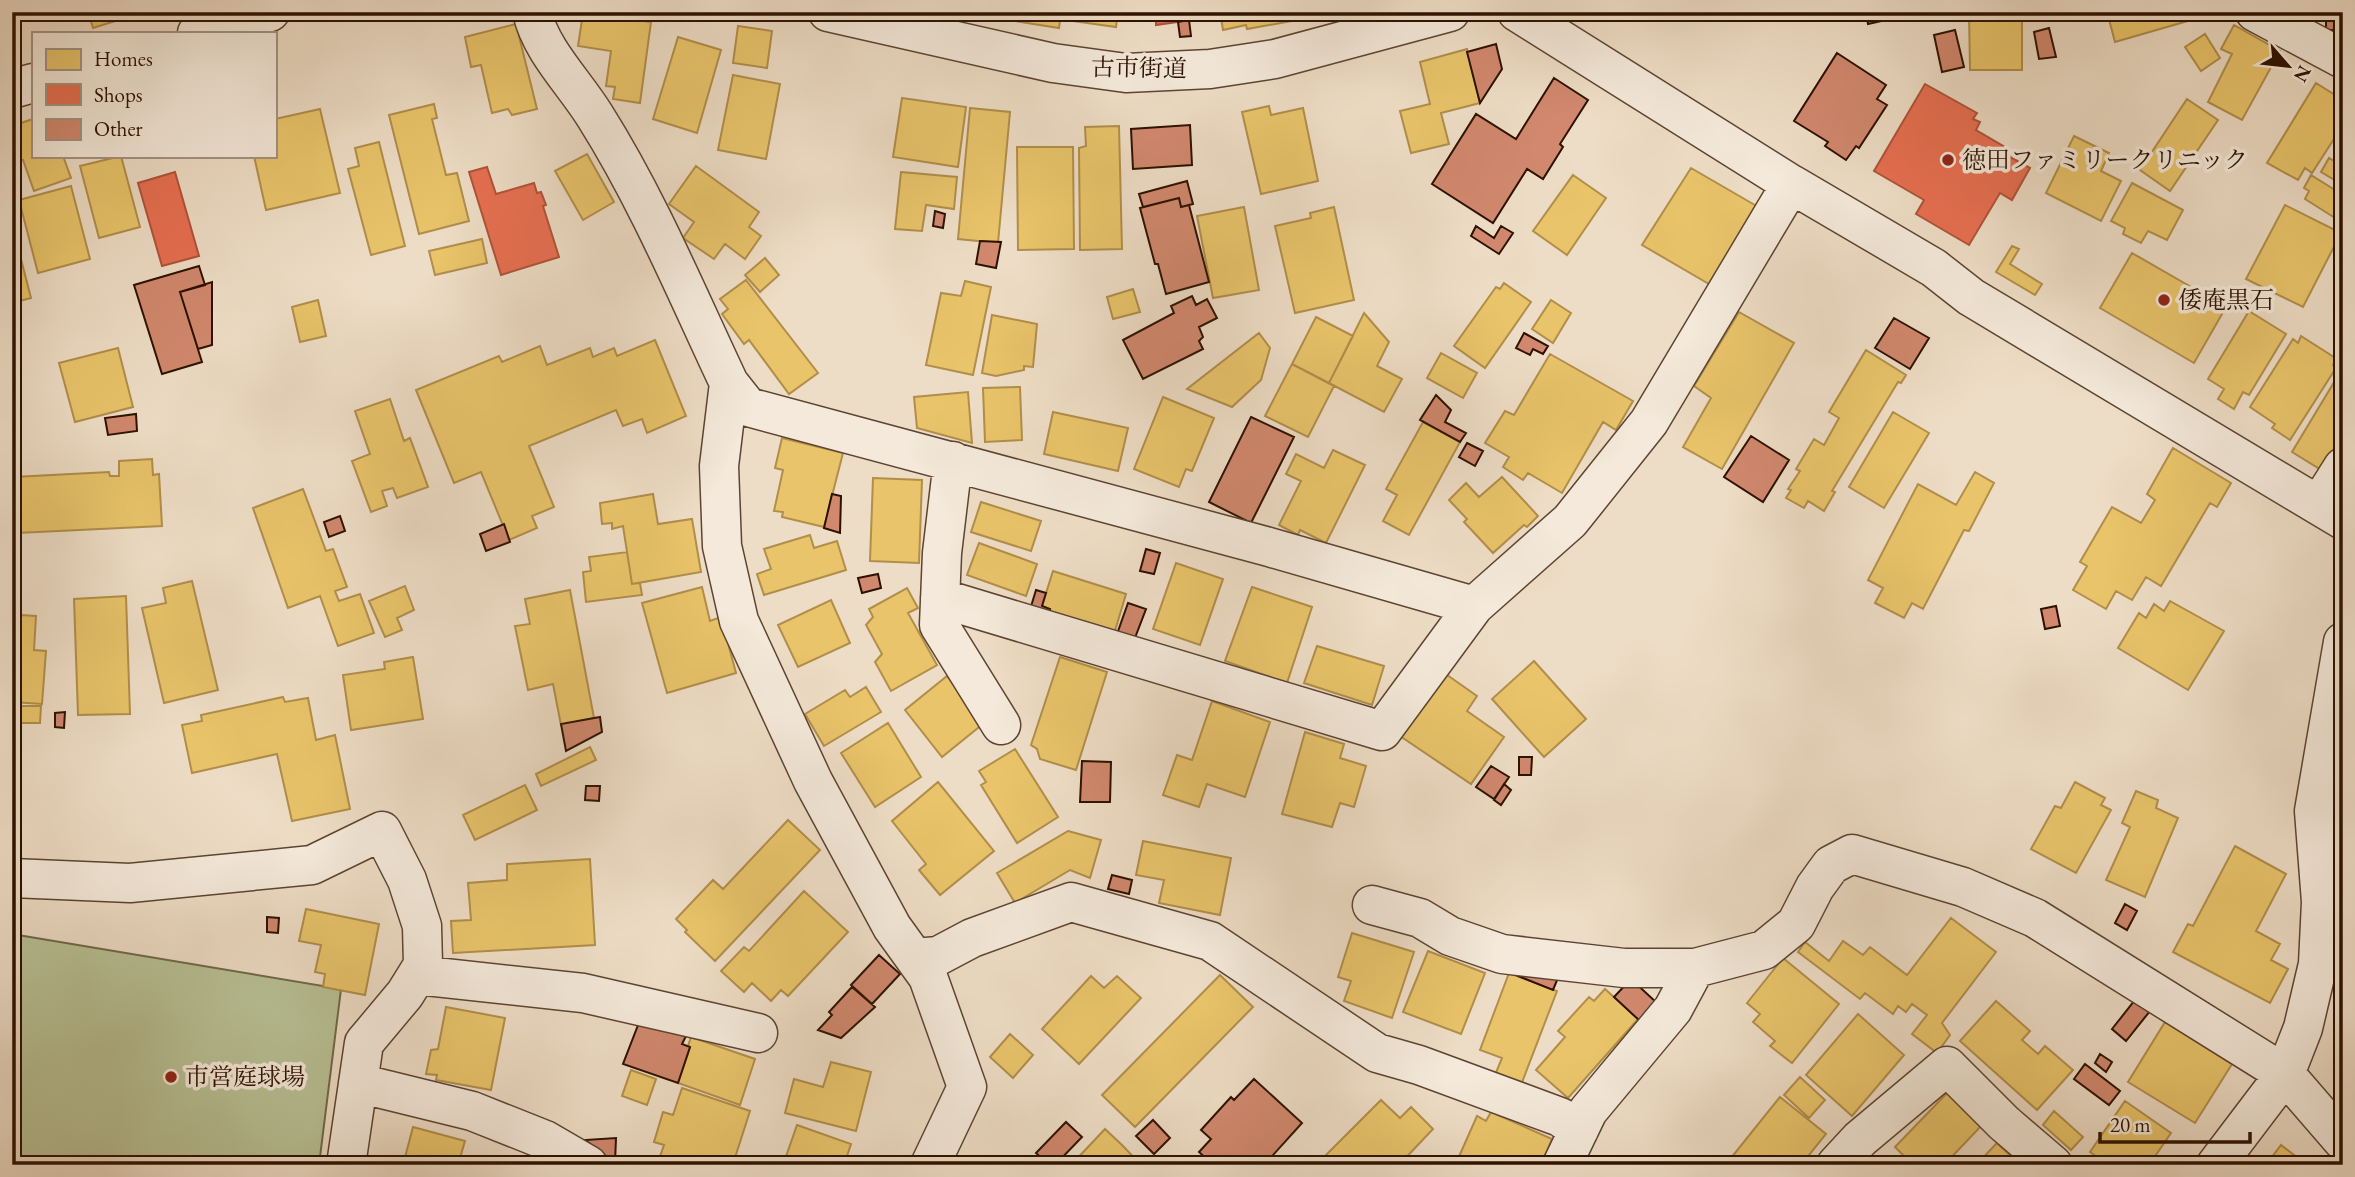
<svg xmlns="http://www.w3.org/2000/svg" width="2355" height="1177" font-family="'EB Garamond','Noto Serif JP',serif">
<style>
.green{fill:#b8c196;stroke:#72694b;stroke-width:2}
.homes{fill:#e9c46a;stroke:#b18e4a;stroke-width:2}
.shops{fill:#e76f51;stroke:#af5339;stroke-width:2}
.building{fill:#d1886e;stroke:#2d1100;stroke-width:2}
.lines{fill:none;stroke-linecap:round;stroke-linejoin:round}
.minor-casing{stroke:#5d4432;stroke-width:41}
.minor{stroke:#f4e9da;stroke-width:38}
.poi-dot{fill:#8f2418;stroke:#f4e9da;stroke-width:2.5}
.labels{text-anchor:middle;stroke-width:7;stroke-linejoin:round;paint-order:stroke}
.street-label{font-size:24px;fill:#2d1100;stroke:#f4e9da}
.poi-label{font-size:24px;fill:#2d1100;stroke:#f4e9da;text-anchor:start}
</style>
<rect width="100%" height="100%" fill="#eeddc6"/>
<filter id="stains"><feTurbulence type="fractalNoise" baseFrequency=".00286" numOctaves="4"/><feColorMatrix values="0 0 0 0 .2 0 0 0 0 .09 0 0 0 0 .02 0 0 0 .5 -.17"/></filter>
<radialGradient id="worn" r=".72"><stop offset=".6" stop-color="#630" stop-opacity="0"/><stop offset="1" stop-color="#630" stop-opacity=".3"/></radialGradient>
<!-- green -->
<path class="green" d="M12 934 341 989 319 1165H12Z"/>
<!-- homes -->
<path class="homes" d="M88 12H144L93 28Z
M976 12H1061L1059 28 976 15Z
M1066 12H1118L1116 27 1065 20Z
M1220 12H1291L1292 21 1247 29 1246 25 1223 30Z
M1969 12H2022V70H1970Z
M2107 12H2196L2198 18 2115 42Z
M583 13 651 22 640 103 613 99 615 87 606 86 611 51 578 46Z
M516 24 537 109 512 115 508 109 492 113 481 65 471 67 465 37Z
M2234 25 2280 51 2242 120 2208 102 2232 54 2221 49Z
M738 26 772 31 767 68 733 63Z
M2205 34 2220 58 2201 71 2185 47Z
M678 37 721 50 697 133 653 119Z
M1467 49 1480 103 1441 113 1449 144 1411 153 1400 111 1430 104 1420 62Z
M733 75 780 84 766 159 718 150Z
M2316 83 2343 100 2340 105 2343 107V125L2312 173 2305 168 2298 180 2267 163Z
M902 98 966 107 958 167 893 157Z
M2187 99 2218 120 2170 191 2140 170Z
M434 104 437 118 432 119 446 175 457 173 469 221 419 234 389 115Z
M1269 106 1271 115 1303 108 1318 181 1261 194 1242 112Z
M970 108 1010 112 998 243 958 239Z
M320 109 340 193 266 210 254 156H275V119Z
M33 119V156H63L71 178 34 191 23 160 12 163V126Z
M1119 126 1122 249 1080 250 1079 148 1086 146 1085 127Z
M2074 136 2109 153 2101 171 2121 181 2101 221 2046 193Z
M379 142 405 246 371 255 348 169 359 166 355 148Z
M1017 147H1073L1074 249 1018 250Z
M2343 147V185L2321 172 2329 158 2334 161Z
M587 154 614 202 583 220 555 171Z
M121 156 140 227 99 238 80 166Z
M696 166 759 212 749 227 761 236 745 259 725 244 714 259 683 238 694 222 669 204Z
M1691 168 1760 208 1714 287 1642 245Z
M901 172 957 177 954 209 926 205 922 231 895 229Z
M1573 175 1606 198 1567 255 1533 231Z
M2311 175 2343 195V206L2335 218 2305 199 2309 191 2304 188Z
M2132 183 2183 210 2167 240 2148 231 2141 243 2123 234 2125 228 2111 221Z
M71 186 90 259 38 273 19 200Z
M2285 205 2341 233 2303 307 2246 279Z
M1244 207 1259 290 1213 298 1197 216Z
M1334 207 1354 300 1295 313 1275 226 1311 218 1310 213Z
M12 232H14L31 298 12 303Z
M482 239 487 263 435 275 429 251Z
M2012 246 2019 249 2010 264 2042 284 2035 295 1996 272Z
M2132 253 2226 307 2194 363 2100 308Z
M765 258 779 275 760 292 745 275Z
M746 280 818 373 789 394 749 340 744 344 722 314 728 309 720 299Z
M965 281 991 287 973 375 926 365 941 293 961 296Z
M1504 283 1531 302 1485 368 1454 346 1496 287 1500 289Z
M1133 289 1140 312 1113 319 1107 297Z
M318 300 326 336 300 342 292 307Z
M1551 300 1571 313 1553 343 1532 329Z
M2249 311 2286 334 2249 395 2243 392 2234 409 2218 399 2224 389 2208 379Z
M1739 312 1794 343 1722 469 1683 447 1711 398 1694 386Z
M1364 313 1389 342 1377 366 1402 379 1384 412 1329 383Z
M992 315 1037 324 1033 367 1024 366V370L996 376 982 373Z
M1316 317 1353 336 1329 383 1292 364Z
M1259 333 1270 348 1261 380 1232 407 1187 389Z
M2301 336 2337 359 2333 365 2336 368 2290 440 2272 428 2275 424 2250 407 2293 339 2298 343Z
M655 340 686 416 647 433 642 419 623 426 616 410 529 446 554 507 532 516 537 528 509 540 481 472 454 483 416 390 499 356 502 362 540 346 547 365 590 348 593 357 614 348 617 356Z
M118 348 133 407 75 422 59 363Z
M1866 350 1906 375 1901 383 1898 382 1832 491 1835 492 1824 511 1808 501 1804 508 1786 498 1791 490 1788 489 1800 471 1796 469 1814 439 1824 445 1839 418 1829 412Z
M1441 353 1477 373 1463 398 1427 378Z
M1550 354 1633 401 1616 430 1603 422 1562 493 1528 473 1523 480 1503 467 1509 457 1485 443 1505 411 1514 415Z
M1292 364 1334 386 1308 437 1265 416Z
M2336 379 2343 384V438L2323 471 2292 452Z
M1020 387 1022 440 985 442 983 388Z
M968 392 972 443 917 428 914 397Z
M1163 397 1214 418 1192 471 1186 469 1179 487 1134 469Z
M390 399 404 441 410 438 428 487 397 498 393 488 382 491 387 506 371 512 352 461 370 454 355 411Z
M1053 412 1128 428 1118 471 1044 454Z
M1893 412 1929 433 1884 508 1849 487Z
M1423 422 1460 442 1409 535 1383 521 1397 495 1386 489Z
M782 438 843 453 824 527 782 517 783 512 774 511 783 470 775 468Z
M2173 448 2231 483 2217 507 2210 503 2161 586 2146 577 2132 600 2116 591 2106 609 2073 590 2087 566 2080 562 2112 507 2141 523 2155 500 2147 494Z
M1333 450 1365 465 1326 543 1300 530 1298 535 1279 525 1301 481 1286 474 1296 454 1324 468Z
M152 459 153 475 159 474 162 526 17 533 14 477 109 472 110 476H119V461Z
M1975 472 1994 483 1969 531 1964 530 1923 609 1912 603 1904 618 1875 603 1883 588 1868 580 1918 484 1956 505Z
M1502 477 1538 516 1527 527 1524 525 1493 553 1464 522 1467 519 1449 500 1466 483 1479 497Z
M873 478 922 480 919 563 870 561Z
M303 489 326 551 333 549 347 587 335 591 339 601 360 594 374 633 338 646 320 596 288 608 253 508Z
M653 494 658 524 692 519 701 572 632 584 623 526 612 529V523L602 524 600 503Z
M981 502 1041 521 1031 551 971 532Z
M810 535 814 548 837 541 846 570 764 595 757 574 771 569 764 549Z
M979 543 1037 564 1026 596 967 575Z
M627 552 632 584 640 583 642 595 586 602 583 572 591 571 589 557Z
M1176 563 1223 579 1200 645 1153 629Z
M1053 571 1126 594 1114 634 1047 619 1050 609 1042 606Z
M192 581 218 690 164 703 142 608 166 603 163 588Z
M405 586 414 610 397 618 402 630 385 637 369 601Z
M702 587 710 621 721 617 736 673 667 693 642 603Z
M1252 587 1312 607 1287 683 1225 661Z
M907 588 918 608 908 613 937 665 891 691 875 662 882 654 866 625 873 617 869 609Z
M570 590 594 718 561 725 553 684 528 690 515 626 530 624 525 599Z
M126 596 130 714 78 715 74 599Z
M831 600 850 643 798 667 778 625Z
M2170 601 2224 631 2188 690 2118 648 2139 613 2146 618 2154 604 2164 611Z
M20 615 36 616 34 650 46 651 42 704 12 702V624H19Z
M1317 646 1384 666 1372 705 1304 683Z
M413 657 423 719 351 730 343 675 385 669 384 662Z
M1060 657 1107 672 1076 770 1040 759 1037 749 1031 745Z
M1534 661 1586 719 1544 757 1492 699Z
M1440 670 1477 696 1467 711 1504 737 1471 784 1400 736Z
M947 676 984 723 942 757 905 710Z
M866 687 881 712 824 746 805 714 845 690 850 697Z
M283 697 285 702 308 698 316 740 335 735 350 809 292 821 277 754 192 773 182 725 202 721 201 715Z
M1212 701 1270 722 1245 797 1207 784 1199 807 1163 795 1177 755 1192 760Z
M12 706H41L40 723H12Z
M888 723 921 777 875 807 841 753Z
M1305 732 1344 744 1340 758 1366 766 1354 807 1340 803 1332 827 1282 814Z
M590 747 596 760 541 786 536 774Z
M1015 749 1058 817 1017 843 981 785 986 782 979 771Z
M938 782 994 851 940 895 919 870 926 864 892 821Z
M2075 782 2105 798 2101 805 2111 810 2076 873 2031 849 2055 806 2061 808Z
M525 785 537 810 475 840 463 815Z
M2136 791 2158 800 2156 808 2178 818 2145 897 2106 880 2130 827 2122 823Z
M788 820 820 850 715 961 685 932 687 930 676 919 713 880 723 889Z
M1068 831 1101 840 1090 878 1070 870 1015 903 997 873Z
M1143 841 1231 858 1220 915 1159 903 1164 880 1136 875Z
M2235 846 2286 874 2256 931 2280 944 2271 960 2288 969 2270 1003 2173 952 2188 924 2193 926Z
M590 859 595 945 453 953 451 921 471 920 468 883 507 880V864Z
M804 891 848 932 788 996 781 990 771 1001 752 983 744 992 721 971 744 947 749 951Z
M306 909 379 924 365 995 323 987 325 974 315 972 321 945 299 941Z
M1951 918 1996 952 1942 1023 1950 1035 1937 1053 1912 1034 1927 1015 1912 1004 1906 1012 1898 1006 1893 1014 1865 993 1860 999 1798 952 1805 942 1829 961 1843 941 1863 955 1870 947 1907 975Z
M1352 933 1414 952 1392 1018 1344 1001 1351 981 1338 977Z
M1428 951 1485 973 1461 1034 1403 1012Z
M1783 958 1839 1004 1792 1063 1770 1046 1775 1041 1753 1022 1760 1014 1747 1003Z
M1509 973 1557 991 1521 1085 1495 1075 1502 1058 1480 1050Z
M1220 975 1253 1007 1135 1127 1102 1095Z
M1091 976 1104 988 1117 976 1141 998 1079 1064 1042 1029Z
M1605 989 1638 1019 1568 1098 1536 1070 1565 1037 1558 1031 1589 997 1594 1001Z
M1996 1001 2030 1031 2022 1040 2038 1054 2045 1046 2073 1070 2037 1110 1960 1041Z
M446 1007 505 1018 491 1090 436 1080 437 1075 426 1074 431 1050 438 1049Z
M1858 1014 1904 1055 1852 1116 1806 1075Z
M2165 1022 2232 1064 2195 1123 2128 1082Z
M1010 1034 1033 1055 1013 1078 990 1057Z
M691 1037 755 1059 740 1105 678 1083 690 1047 688 1046Z
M831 1062 871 1072 856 1131 785 1113 794 1079 823 1087Z
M631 1070 656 1079 647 1105 622 1096Z
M1800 1077 1825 1100 1809 1118 1784 1095Z
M682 1088 750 1111 733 1164 657 1165 664 1145 654 1142 663 1112 673 1115Z
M1949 1091 1983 1124 1944 1165H1902L1907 1159 1895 1147Z
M1780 1097 1826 1134 1801 1165H1739L1731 1158Z
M1381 1100 1400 1118 1411 1107 1433 1129 1399 1165H1316Z
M2125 1101 2171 1133 2149 1165H2108L2090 1152Z
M2054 1111 2083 1137 2071 1150 2043 1125Z
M1491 1112 1552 1139 1541 1165H1465L1457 1161 1477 1116 1486 1121Z
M797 1125 851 1144 844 1165H783Z
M413 1127 465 1141 458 1165H403Z
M1105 1129 1122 1145 1141 1165H1071Z
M1997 1143 2019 1164 2024 1158 2031 1165H1976Z
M2281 1145 2307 1165H2266Z"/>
<!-- shops -->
<path class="shops" d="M1156 12H1213V17L1156 25Z
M1925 84 1977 113 1973 119 1980 122 1976 130 2005 147 2001 152 2030 168 2012 200 2000 193 1969 245 1916 214 1924 200 1874 171Z
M487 167 496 194 534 183 537 193 541 192 546 205 543 206 559 257 501 275 469 172Z
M175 172 199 256 162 266 138 183Z"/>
<!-- building -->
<path class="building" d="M1866 12H1907L1908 15 1868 24Z
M2326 12H2342L2343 30H2326Z
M1189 20 1191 36 1180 37 1178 22Z
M2049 28 2056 57 2039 59 2034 32Z
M1955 30 1964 67 1942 72 1934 35Z
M1496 44 1502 69 1480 103 1467 52Z
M1837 53 1886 85 1877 99 1887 105 1859 148 1856 146 1846 160 1825 146 1828 142 1794 121Z
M1554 78 1588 100 1560 144 1563 147 1543 179 1527 169 1493 223 1432 184 1476 114 1516 139Z
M1190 125 1192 165 1133 169 1131 129Z
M1187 181 1193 204 1181 207 1179 198 1143 207 1139 194Z
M1179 198 1181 207 1189 205 1209 282 1166 294 1158 264H1155L1140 208Z
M935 211 945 214 943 228 933 226Z
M1476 226 1494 238 1501 226 1513 233 1499 254 1471 236Z
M980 241 1001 242 996 268 976 264Z
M199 266 205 285 180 292 202 362 162 374 134 285Z
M212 282V345L198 349 180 292Z
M1192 296 1196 305 1207 299 1217 318 1199 327 1203 337 1199 341 1203 349 1143 379 1123 340 1174 313 1171 306Z
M1894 318 1929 338 1910 369 1875 348Z
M1524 333 1548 346 1543 354 1533 349 1530 355 1516 348Z
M1436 395 1451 410 1445 422 1466 433 1460 442 1420 420Z
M136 414 137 431 108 435 105 418Z
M1251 417 1294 437 1251 523 1209 502Z
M1751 436 1789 460 1763 502 1724 477Z
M1467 443 1483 451 1475 466 1459 457Z
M832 494 841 496 840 533 824 528Z
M340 516 345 531 329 537 324 522Z
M504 524 510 542 486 551 480 534Z
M1146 549 1160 553 1154 574 1140 571Z
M878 574 881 588 862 593 858 578Z
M1036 590 1046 593 1042 606 1050 609 1047 619 1029 613Z
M1128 603 1146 609 1133 643 1116 637Z
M2056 606 2060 626 2045 629 2041 609Z
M65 712 64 728 55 727V713Z
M600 717 602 732 566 751 561 724Z
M1519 757H1532L1531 775H1519Z
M1082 761 1111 762 1110 802H1080Z
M1491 766 1509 777 1494 799 1476 787Z
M1504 784 1511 790 1501 805 1494 800Z
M586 786H600L599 801 585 800Z
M1112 875 1132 880 1129 894 1108 889Z
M2125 904 2137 911 2127 930 2115 923Z
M267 917 279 918 278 933 267 932Z
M879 955 900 974 872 1004 851 985Z
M1520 973H1560L1553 990 1518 976Z
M1631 979 1657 1003 1641 1022 1614 997Z
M852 987 875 1007 841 1038 818 1030 832 1015 829 1012Z
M2135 1000 2150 1011 2126 1041 2112 1029Z
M640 1020 686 1036 682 1044 690 1047 678 1083 623 1064Z
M2100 1054 2112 1062 2106 1072 2095 1063Z
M2085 1064 2120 1091 2109 1105 2074 1079Z
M1254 1079 1302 1123 1264 1165H1213L1199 1152 1211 1139 1201 1130 1231 1097 1234 1100Z
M1153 1120 1170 1138 1154 1154 1136 1136Z
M1066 1122 1082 1137 1055 1165H1049L1036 1153Z
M616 1138 615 1163 585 1140Z"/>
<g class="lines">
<defs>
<path id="minor" d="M532 12C541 51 574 82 595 116 648 200 687 294 729 383L748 407 1269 547 1474 606 1570 521 1649 422 1791 184
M828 12 1053 63 1126 73 1210 69 1275 59 1450 12
M1517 12 1791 184 1934 268 1971 297 2343 520
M2255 12 2343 59
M197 33 270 12
M12 89 33 83
M729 383 719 466 722 546 739 621 813 781 892 927 928 977 967 1087 930 1165
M953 461 942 553 939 625 1001 725
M2319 505 2343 467
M940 598 1382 731 1474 606
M12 878 130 883 312 865 382 831 407 880 422 926 423 965 405 994 364 1043 346 1165
M1372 905 1420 918 1450 936 1502 954 1624 968H1695L1764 950 1796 924 1815 887 1831 865 1852 854 1963 887 2035 918 2285 1074 2343 1141
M915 958 938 956 972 938 1071 902 1210 941 1377 1053 1419 1065 1560 1117 1579 1130
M417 975 583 993 758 1033
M358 1083 472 1111 545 1140 588 1165
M1562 1165 1588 1111 1673 1009 1695 968
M1836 1165 1860 1139 1947 1066 2004 1123 2053 1165
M2216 1165 2285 1074 2303 1028 2318 964 2321 902 2314 811 2343 642"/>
</defs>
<!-- minor casing -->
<use href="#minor" class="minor-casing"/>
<!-- minor -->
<use href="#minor" class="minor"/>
</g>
<!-- markers -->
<g class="poi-dot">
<circle cx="1948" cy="160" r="7"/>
<circle cx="2164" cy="300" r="7"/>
<circle cx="171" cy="1077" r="7"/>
</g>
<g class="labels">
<!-- street labels -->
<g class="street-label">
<text transform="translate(1139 68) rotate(1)" y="8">古市街道</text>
</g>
<!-- poi labels -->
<g class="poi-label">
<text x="1962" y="168">徳田ファミリークリニック</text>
<text x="2178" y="308">倭庵黒石</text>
<text x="185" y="1085">市営庭球場</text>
</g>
</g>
<!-- margin -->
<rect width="2355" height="1177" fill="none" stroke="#eeddc6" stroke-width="42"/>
<rect x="14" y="14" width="2327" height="1149" fill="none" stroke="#2d1100" stroke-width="3.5"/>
<rect x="21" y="21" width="2313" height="1135" fill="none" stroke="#2d1100" stroke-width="2"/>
<!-- legend -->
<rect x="32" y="32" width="245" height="126" fill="#f4e9da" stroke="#a49383" stroke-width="2"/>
<rect x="46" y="49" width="35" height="21" fill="#e9c46a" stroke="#a49383" stroke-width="2"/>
<text x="94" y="66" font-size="21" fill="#2d1100">Homes</text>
<rect x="46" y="84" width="35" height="21" fill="#e76f51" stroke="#a49383" stroke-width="2"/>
<text x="94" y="102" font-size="21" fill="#2d1100">Shops</text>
<rect x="46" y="119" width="35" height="21" fill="#d1886e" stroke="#a49383" stroke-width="2"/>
<text x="94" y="136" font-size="21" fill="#2d1100">Other</text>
<!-- north arrow -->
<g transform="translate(2288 66) rotate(118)" stroke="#f4e9da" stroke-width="5" paint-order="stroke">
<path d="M0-5L12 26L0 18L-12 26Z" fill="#2d1100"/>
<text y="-10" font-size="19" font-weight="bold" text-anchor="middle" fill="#2d1100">N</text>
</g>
<!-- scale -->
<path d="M2100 1132v10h150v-10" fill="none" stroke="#2d1100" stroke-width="3.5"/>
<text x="2110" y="1132" font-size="21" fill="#2d1100" stroke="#f4e9da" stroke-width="5" paint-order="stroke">20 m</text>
<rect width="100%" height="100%" filter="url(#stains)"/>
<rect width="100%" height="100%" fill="url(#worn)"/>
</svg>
